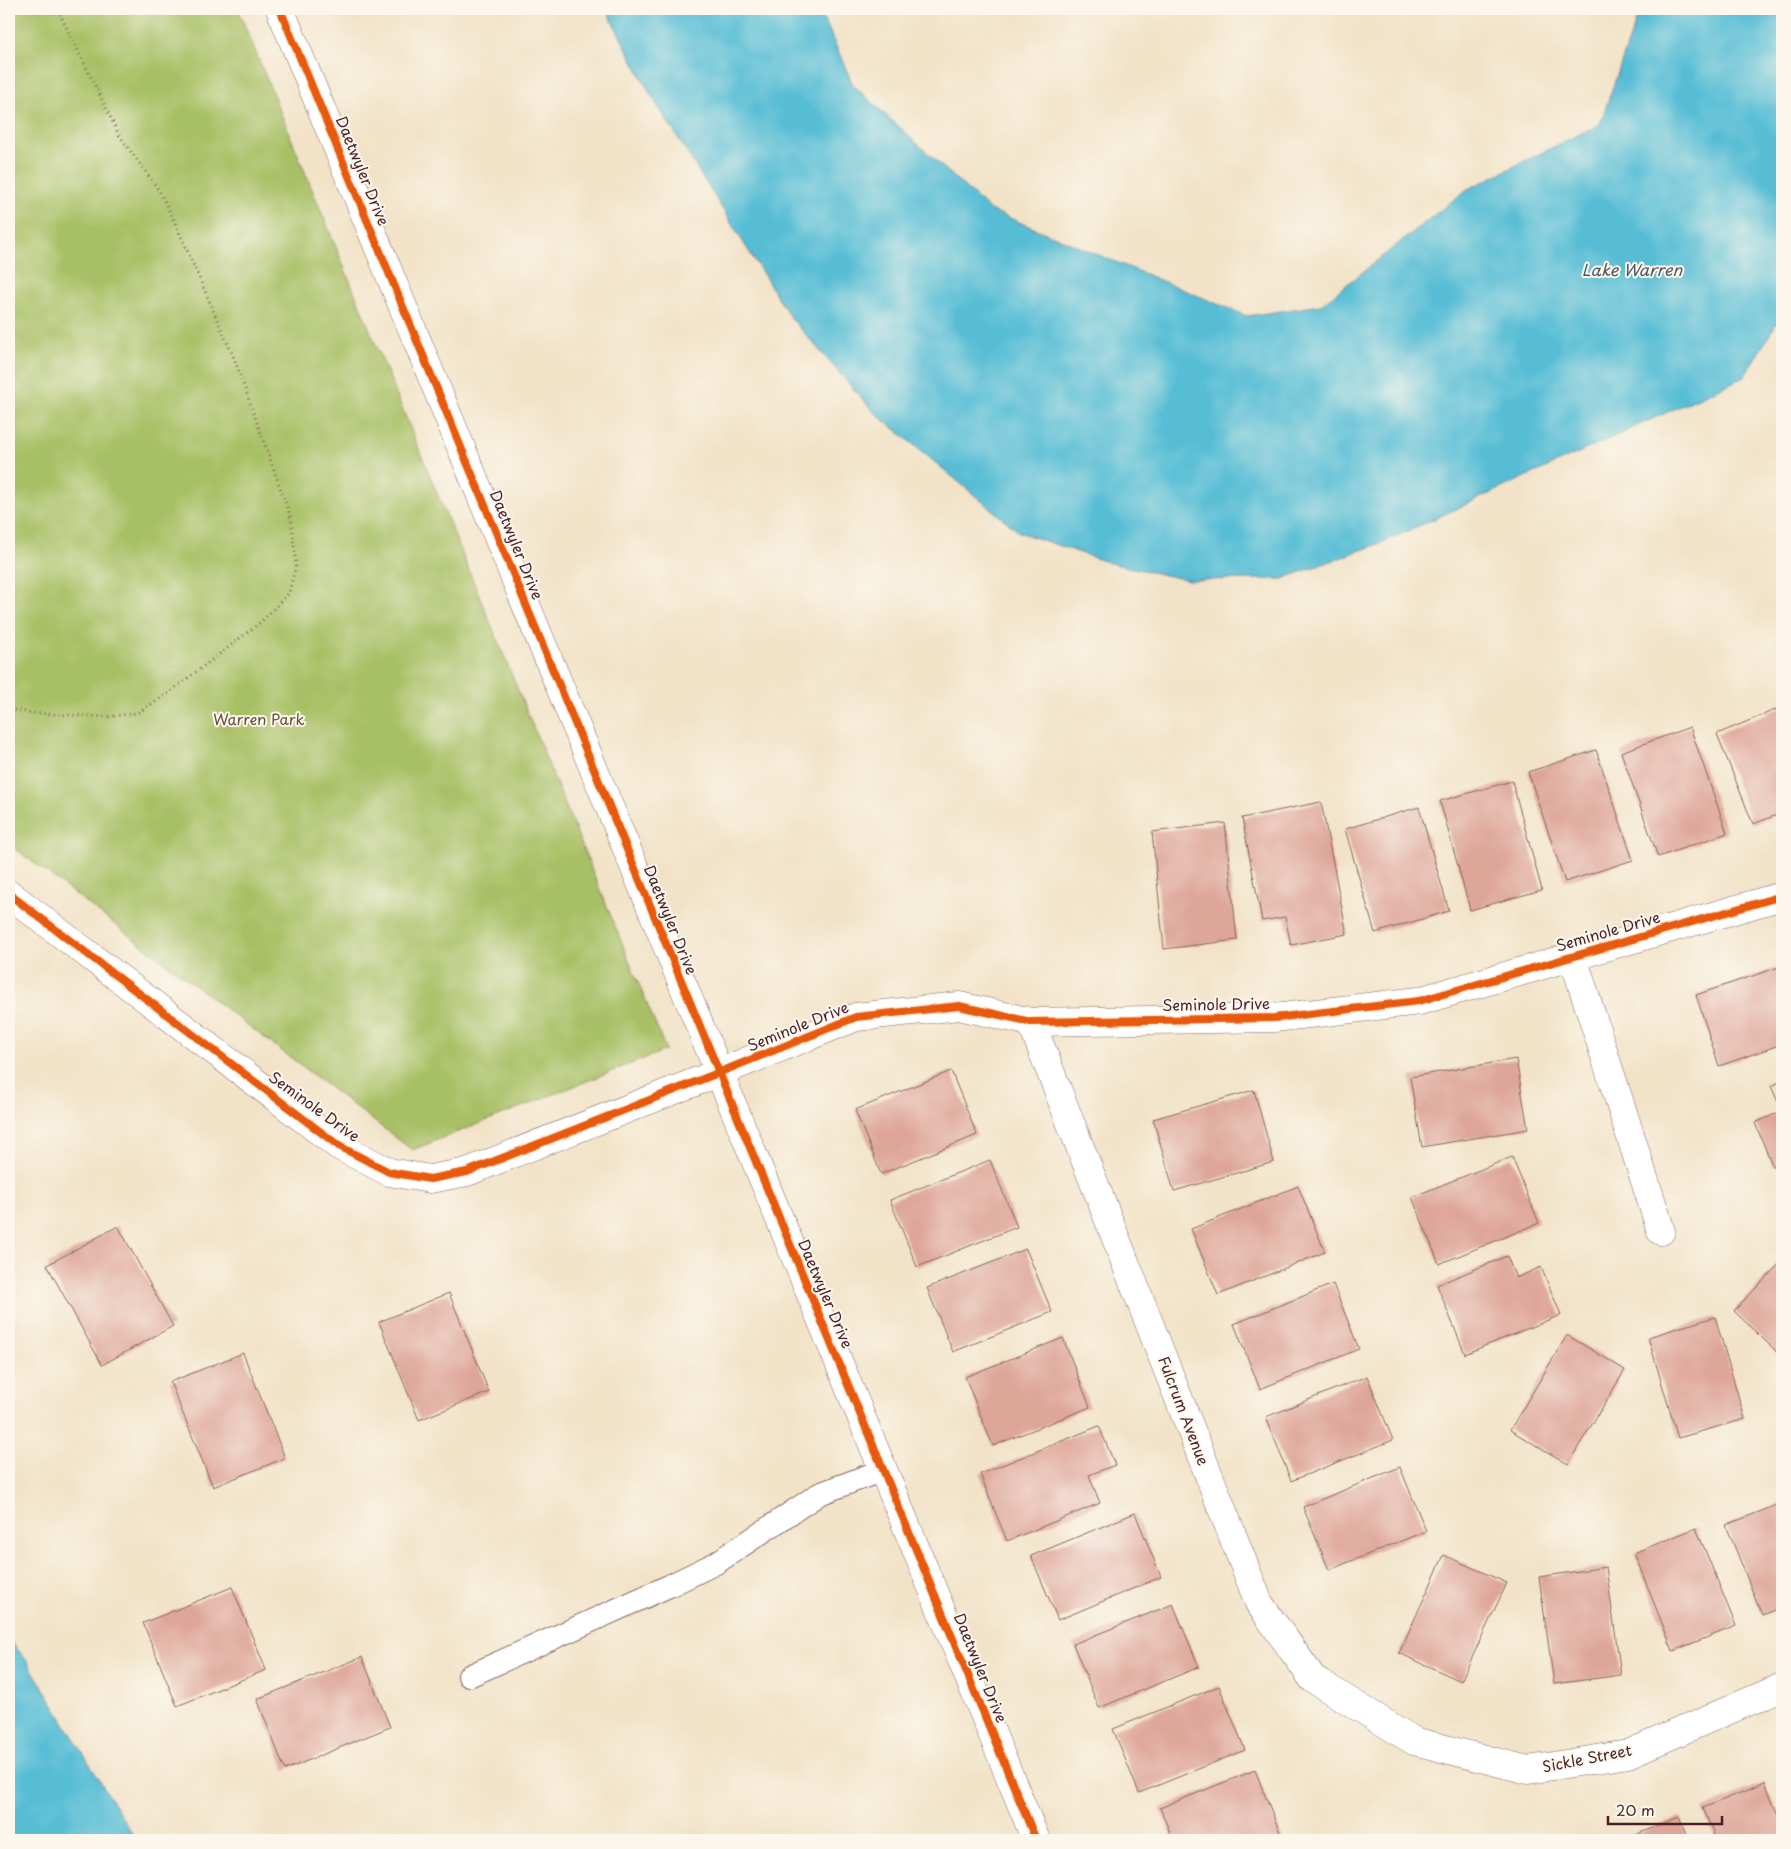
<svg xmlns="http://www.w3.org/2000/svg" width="1791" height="1849" font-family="'Playpen Sans',sans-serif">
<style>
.green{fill:#a8c065;stroke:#797048}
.water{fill:#57bdd5;stroke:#506e80}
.building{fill:#dea699}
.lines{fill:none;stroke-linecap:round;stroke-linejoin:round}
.service-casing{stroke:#856462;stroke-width:24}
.minor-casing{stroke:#856462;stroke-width:29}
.tertiary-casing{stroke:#856462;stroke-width:29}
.path{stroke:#856462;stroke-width:3;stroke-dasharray:1 4;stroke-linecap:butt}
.service{stroke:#fff;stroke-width:22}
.minor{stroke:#fff;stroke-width:28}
.tertiary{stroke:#fff;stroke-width:28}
.cycleway-casing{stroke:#fbf7ec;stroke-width:11}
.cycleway{stroke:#e8590c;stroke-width:8}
.labels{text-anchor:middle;stroke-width:4;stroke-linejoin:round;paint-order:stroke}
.street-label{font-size:15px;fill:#4a1f2b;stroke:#fbf7ec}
.park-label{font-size:15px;fill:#664f3c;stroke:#fbf7ec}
.water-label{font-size:16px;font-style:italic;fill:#4f5666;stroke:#fbf7ec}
</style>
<rect width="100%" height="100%" fill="#fbf7ec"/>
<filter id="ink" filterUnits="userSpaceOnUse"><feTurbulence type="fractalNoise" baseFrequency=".02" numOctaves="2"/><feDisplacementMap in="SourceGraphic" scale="10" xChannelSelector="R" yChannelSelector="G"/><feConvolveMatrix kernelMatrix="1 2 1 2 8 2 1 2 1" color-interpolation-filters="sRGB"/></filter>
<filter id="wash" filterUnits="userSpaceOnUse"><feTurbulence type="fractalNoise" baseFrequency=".0096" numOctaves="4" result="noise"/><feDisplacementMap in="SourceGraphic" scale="20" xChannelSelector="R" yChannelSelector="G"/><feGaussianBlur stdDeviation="1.12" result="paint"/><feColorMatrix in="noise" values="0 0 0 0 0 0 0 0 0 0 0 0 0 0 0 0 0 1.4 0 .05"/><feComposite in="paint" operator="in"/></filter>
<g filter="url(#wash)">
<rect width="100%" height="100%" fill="#f2e3c8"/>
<!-- green -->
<path class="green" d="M9 9H238L666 1050 412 1150 9 844Z"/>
<!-- water -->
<path class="water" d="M606 9H820L853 85 990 210 1247 316 1321 305 1466 190 1600 124 1640 9H1782V314L1744 377 1386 541 1282 579 1188 580 1110 563 1019 532 873 411 790 317 651 95Z
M9 1639 27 1661 136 1840H9Z"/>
<g id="blocks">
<!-- building -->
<path class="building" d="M1782 707V813L1753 824 1717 734Z
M1690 727 1727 833 1658 857 1621 752Z
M1596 750 1633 860 1565 882 1528 772Z
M1512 781 1542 890 1470 910 1440 801Z
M1321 802 1347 934 1291 945 1285 917 1262 921 1242 818Z
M1419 807 1449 911 1375 933 1345 829Z
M1225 823 1237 940 1164 949 1152 832Z
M1782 966V1044L1719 1066 1696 995Z
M1516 1059 1528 1129 1422 1147 1410 1077Z
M951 1071 977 1135 881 1174 855 1110Z
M1782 1081V1163L1773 1167 1755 1123 1782 1111 1771 1086Z
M1254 1090 1274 1162 1174 1191 1153 1119Z
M1512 1157 1539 1223 1439 1264 1412 1197Z
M990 1160 1017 1227 917 1267 890 1200Z
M1298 1186 1325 1252 1218 1295 1191 1229Z
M118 1226 173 1326 102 1365 47 1265Z
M1026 1249 1052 1312 953 1352 927 1288Z
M1507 1256 1516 1278 1541 1267 1561 1315 1465 1354 1437 1285Z
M1782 1261V1357L1734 1311Z
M1333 1284 1359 1349 1260 1389 1234 1324Z
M449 1293 489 1392 419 1420 379 1322Z
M1715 1317 1745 1419 1678 1438 1648 1337Z
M1567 1335 1625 1370 1568 1464 1510 1430Z
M1063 1338 1090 1407 993 1446 965 1377Z
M243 1353 285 1458 213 1487 170 1382Z
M1367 1376 1393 1440 1291 1481 1266 1417Z
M1099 1426 1115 1465 1089 1475 1100 1503 1007 1541 980 1474Z
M1400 1467 1426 1531 1329 1570 1303 1507Z
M1782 1503V1607L1762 1615 1726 1525Z
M1135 1513 1161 1577 1058 1620 1031 1556Z
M1696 1528 1736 1626 1673 1651 1634 1553Z
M1444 1555 1507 1583 1461 1681 1399 1653Z
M1606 1567 1621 1675 1554 1684 1539 1577Z
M232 1587 266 1670 177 1706 143 1623Z
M1173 1604 1199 1667 1099 1708 1073 1644Z
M362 1657 390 1727 285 1770 257 1699Z
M1219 1686 1245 1750 1139 1793 1113 1729Z
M1255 1770 1283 1840H1173L1160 1808Z
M1765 1783 1782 1825V1840H1716L1703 1808Z
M1679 1817 1688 1840H1623Z"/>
</g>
</g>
<g filter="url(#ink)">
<use href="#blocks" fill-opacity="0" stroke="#856462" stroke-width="1"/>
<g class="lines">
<defs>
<path id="service" d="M469 1676 669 1586 716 1563 819 1494 883 1470"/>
<path id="minor" d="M1573 957 1661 1231
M1031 1022 1259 1603 1313 1679 1414 1741 1528 1770 1628 1754 1782 1687
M718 1073 856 1017 959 1006 1031 1022 1274 1018 1419 1001 1782 896"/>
<path id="tertiary" d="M280 9 1036 1840
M9 894 339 1146 389 1172 430 1179 467 1172 718 1073"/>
</defs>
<!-- service casing -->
<use href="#service" class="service-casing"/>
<!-- minor casing -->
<use href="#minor" class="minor-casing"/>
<!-- tertiary casing -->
<use href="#tertiary" class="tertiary-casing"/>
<!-- path -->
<path class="path" d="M9 709 31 713 107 717 137 713 166 695 261 622 289 593 296 565 291 518 234 358 173 218 158 189 119 135 60 14 34 9"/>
<!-- service -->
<use href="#service" class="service"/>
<!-- minor -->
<use href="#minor" class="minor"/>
<!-- tertiary -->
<use href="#tertiary" class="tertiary"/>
<defs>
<path id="cycleway" d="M280 9 1036 1840
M9 894 339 1146 389 1172 430 1179 467 1172 718 1073 856 1017 959 1006 1031 1022 1274 1018 1419 1001 1782 896"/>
</defs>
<!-- cycleway casing -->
<use href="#cycleway" class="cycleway-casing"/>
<!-- cycleway -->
<use href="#cycleway" class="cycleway"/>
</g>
</g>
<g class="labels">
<!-- street labels -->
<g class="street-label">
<text transform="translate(362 171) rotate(68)" y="5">Daetwyler Drive</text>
<text transform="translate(516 545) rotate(68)" y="5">Daetwyler Drive</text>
<text transform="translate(670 920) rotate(68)" y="5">Daetwyler Drive</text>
<text transform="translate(1608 932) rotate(-16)" y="5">Seminole Drive</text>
<text transform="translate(1216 1005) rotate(-1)" y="5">Seminole Drive</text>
<text transform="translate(798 1027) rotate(-22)" y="5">Seminole Drive</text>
<text transform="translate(314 1107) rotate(36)" y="5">Seminole Drive</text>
<text transform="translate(825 1294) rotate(67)" y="5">Daetwyler Drive</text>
<text transform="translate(1183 1411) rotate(69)" y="5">Fulcrum Avenue</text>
<text transform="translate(980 1668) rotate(68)" y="5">Daetwyler Drive</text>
<text transform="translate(1587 1759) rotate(-11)" y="5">Sickle Street</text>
</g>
<!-- park labels -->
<g class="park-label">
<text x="259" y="725">Warren Park</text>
</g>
<!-- water labels -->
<g class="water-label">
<text x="1632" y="276">Lake Warren</text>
</g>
</g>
<!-- margin -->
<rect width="1791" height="1849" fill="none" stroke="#fbf7ec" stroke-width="30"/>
<!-- scale -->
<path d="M1608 1816v8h114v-8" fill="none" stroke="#4a1f2b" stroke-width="2.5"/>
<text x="1616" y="1816" font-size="15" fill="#4a1f2b" stroke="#fbf7ec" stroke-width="4" paint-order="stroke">20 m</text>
</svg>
